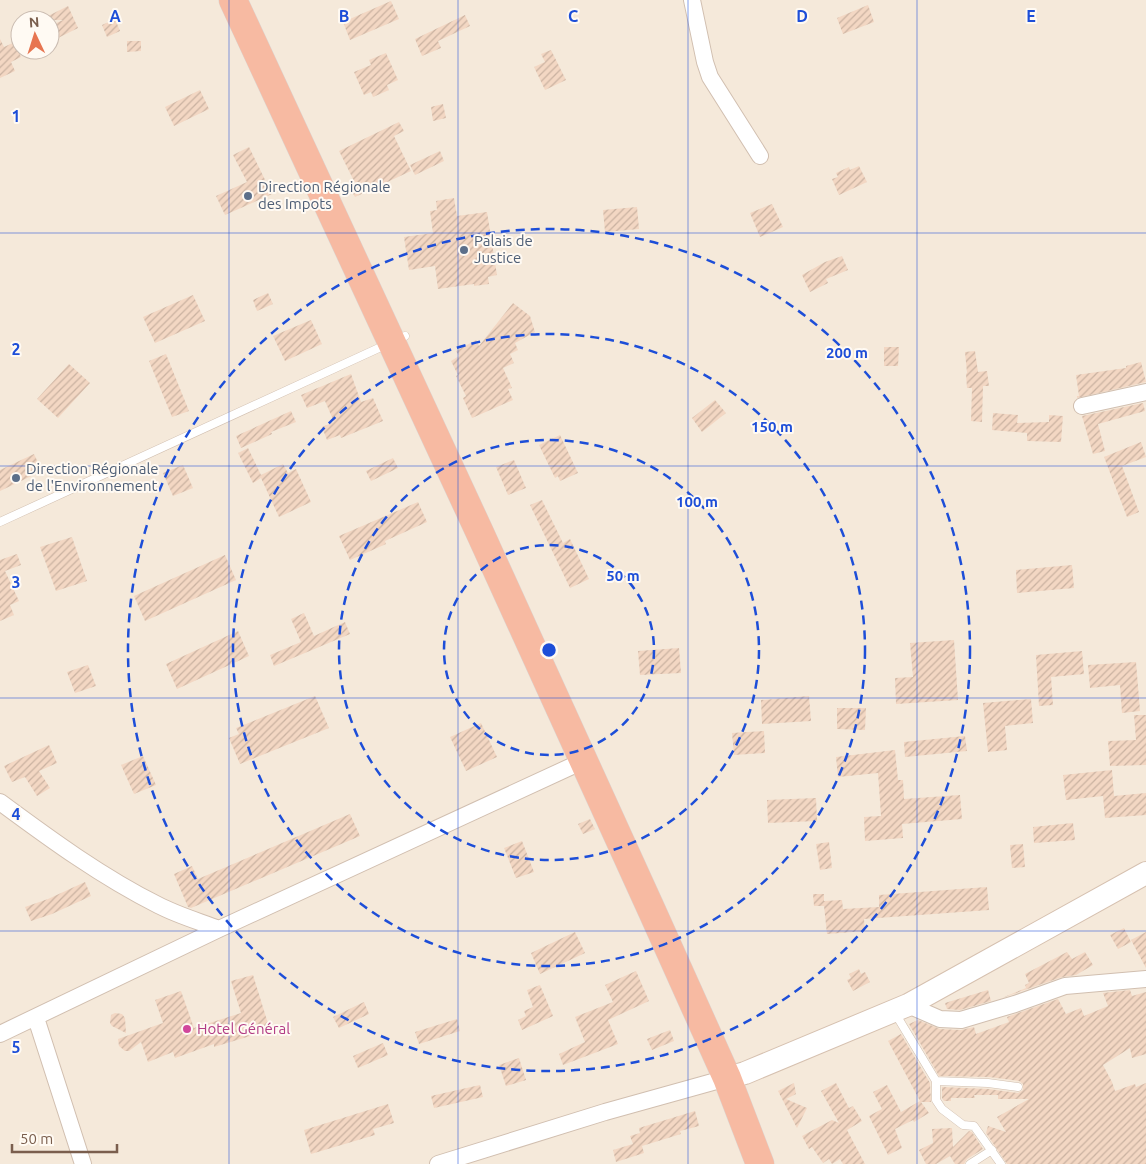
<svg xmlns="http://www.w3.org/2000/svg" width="1146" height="1164" font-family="Ubuntu,sans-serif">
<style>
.residential{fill:#f5e9da;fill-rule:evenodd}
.building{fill:url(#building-hatch)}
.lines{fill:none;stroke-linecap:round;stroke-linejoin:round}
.lane-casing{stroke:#d1bfb0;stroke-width:9}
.street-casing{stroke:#d1bfb0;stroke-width:18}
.secondary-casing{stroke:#d6c1b0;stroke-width:24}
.highway-casing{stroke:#dcd5d1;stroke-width:29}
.lane{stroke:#fff;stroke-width:8}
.street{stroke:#fff;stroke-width:16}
.secondary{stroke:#fff;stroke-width:22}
.highway{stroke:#f7baa2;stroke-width:28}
.grid{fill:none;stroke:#1d4ed8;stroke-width:1;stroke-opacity:0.55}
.ring{fill:none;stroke:#1d4ed8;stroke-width:2.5;stroke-dasharray:9 6}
.service-dot{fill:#5c6f8a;stroke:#fffaf3;stroke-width:2}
.hotel-dot{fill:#d1479c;stroke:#fffaf3;stroke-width:2}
.labels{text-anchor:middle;stroke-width:4;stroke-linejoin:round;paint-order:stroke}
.service-label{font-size:15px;fill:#4e5e75;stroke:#fffaf3;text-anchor:start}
.hotel-label{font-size:15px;fill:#b23c85;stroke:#fffaf3;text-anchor:start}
.grid-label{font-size:16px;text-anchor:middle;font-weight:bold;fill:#1d4ed8;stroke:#fffaf3;stroke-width:4;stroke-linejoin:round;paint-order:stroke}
.centre{fill:#1d4ed8;stroke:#fffaf3;stroke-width:2.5}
.ring-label{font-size:15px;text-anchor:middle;font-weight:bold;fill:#1d4ed8;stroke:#fffaf3;stroke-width:4;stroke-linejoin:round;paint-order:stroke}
</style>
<defs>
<pattern id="building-hatch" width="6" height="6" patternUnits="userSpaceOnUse" patternTransform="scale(1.25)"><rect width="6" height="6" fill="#f3d7c3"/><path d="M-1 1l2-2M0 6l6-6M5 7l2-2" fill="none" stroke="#cab2a1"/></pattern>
</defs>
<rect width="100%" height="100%" fill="#fdf7ec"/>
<!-- residential -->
<path class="residential" d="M0 0H1146V1164H0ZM20 20H50V50H20Z"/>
<!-- building -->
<path class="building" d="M391 1 399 19 350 40 343 22Z
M868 5 874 22 843 34 837 18Z
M68 6 78 28 50 42V26L63 20H40Z
M465 15 470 26 438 41 441 48 422 56 415 39Z
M115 19 120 31 107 37 102 25Z
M0 39 4 47 15 42 21 57 11 62 15 71 0 78Z
M127 41H141V51L127 52Z
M551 50 566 80 545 90 534 67 545 62 541 54Z
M386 53 398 80 387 85 389 90 373 97 371 92 364 95 354 72 371 65 369 60Z
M200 90 209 109 174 126 165 107Z
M443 104 446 118 433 121 431 107Z
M399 122 404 131 394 136 411 171 355 197 350 188 356 185 339 151Z
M249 147 272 194 225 215 216 196 247 182 233 155Z
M440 151 444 161 415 175 410 165Z
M859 166 867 182 839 195 832 179 838 177 836 173 849 167 850 170Z
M454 198 457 216 487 212 497 275 488 277 489 284 474 286V284L438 289 435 266 409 270 404 237 433 233 430 211 437 210 436 201Z
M772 204 783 227 760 237 750 213Z
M637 207 639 229 605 232 603 210Z
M842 256 848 270 826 279 828 283 810 292 802 275 825 262Z
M268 293 273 304 257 311 253 300Z
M193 295 205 321 155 343 143 317Z
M513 303 530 316 535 332 515 343 518 350 510 354 514 363 503 368 512 388 508 389 513 400 472 418 463 398 466 396 456 376 458 375 451 361 459 356 456 351 476 340 479 346Z
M311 320 322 344 285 361 273 336Z
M884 347H899L898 366H884Z
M975 351 978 372 987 371 989 386H983L982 422 971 421 972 388H967L966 374 967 373 965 352Z
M166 354 189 411 172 417 149 361Z
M1141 362 1146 382 1077 398V396H1079L1076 375 1126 368V366Z
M69 364 90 383 58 418 37 399Z
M351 374 361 402 373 398 383 421 341 438 340 435 327 440 322 427 334 422 325 401 307 408 301 395Z
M715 400 726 413 702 432 692 418Z
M1143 403 1145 411 1098 424 1105 451 1093 454 1082 416Z
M291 411 296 422 271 432 272 434 241 448 236 436Z
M993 413 1018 415 1017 423 1049 422V415L1063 416 1061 442 1027 441V433L992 430Z
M560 435 578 473 560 481 558 476 555 478 539 445Z
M1141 442 1146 457 1122 466 1139 512 1127 517 1104 457Z
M248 448 261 475 283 464 288 473 296 469 311 502 279 517 261 478 253 483 238 453Z
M34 454 42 471 0 491V470Z
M393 458 398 468 371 481 366 471Z
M514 460 526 488 508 495 496 467Z
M183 465 193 488 173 496 163 473Z
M542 500 563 543 570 539 589 579 570 588 530 505Z
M418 502 427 522 385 541 386 544 350 560 339 536Z
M72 537 87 581 56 591 40 547Z
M17 554 21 565 5 571 19 601 10 605 14 615 0 621V560Z
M225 555 236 580 145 621 134 596Z
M1072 565 1074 588 1017 593 1016 570Z
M304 613 314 636 345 622 350 634 274 666 270 655 301 642 291 619Z
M238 631 249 656 177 689 166 664Z
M954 640 958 700 896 704 895 678 913 677 910 643Z
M679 648 681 673 640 675 638 651Z
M1082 651 1084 674 1051 677 1053 705 1039 706 1036 655Z
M1136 662 1140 711 1122 713 1120 685 1090 688 1088 665Z
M88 665 96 686 75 693 67 672Z
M315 696 329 728 240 764 229 738 239 734 236 728Z
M809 696 811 721 762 724 761 700Z
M1031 699 1033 723 1005 726 1007 750 988 752 983 703Z
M837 708H866L865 730 837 729Z
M1134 715H1146V765L1110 766 1108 741 1136 740Z
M481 723 497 757 466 771 450 737Z
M764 731 765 753 734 755 732 733Z
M965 736 967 751 905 757 904 742Z
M49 745 57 763 39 771 50 788 37 796 25 777 12 782 4 766Z
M895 750 898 780H903L904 799 960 795 962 819 902 824 903 838 865 841 864 817 881 816 878 773 838 777 836 757Z
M143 756 156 785 134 794 121 765Z
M1112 770 1114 796 1146 793V815L1105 818 1103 796 1066 800 1063 775Z
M816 798 817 821 768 823 767 800Z
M350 814 360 836 191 908 188 907 174 874 192 866 198 879Z
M590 819 595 829 583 834 578 824Z
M1073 823 1075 840 1034 843 1033 827Z
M522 841 534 872 516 878 504 848Z
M829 842 832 868 820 870 816 844Z
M1023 844 1025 867 1012 868 1010 845Z
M85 882 91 896 52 914 31 921 25 907 48 899Z
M987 887 989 910 864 919 865 931 827 934 824 906H814L813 894H824V901L842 900 843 909 879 907V895Z
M1124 928 1131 942 1118 949 1110 935Z
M575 932 585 953 540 974 531 953Z
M1146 932V968L1131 940Z
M1067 952 1072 959 1085 952 1093 965 1076 975 1062 977 1002 998 1026 988 1025 985 1029 983 1025 974Z
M859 969 861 974 865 972 870 982 853 991 847 980 851 978 849 974Z
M636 971 649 1001 608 1020 618 1044 563 1065 559 1054 585 1042 575 1017 613 1002 605 985Z
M253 975 270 1030 214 1047V1044L175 1058 173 1052 148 1062 141 1042 129 1051H125L119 1046 118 1039 163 1023 155 1000 181 991 194 1028 241 1013 231 981Z
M540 985 553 1016 522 1030 518 1020 526 1016 524 1011 533 1007 527 990Z
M988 990 991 1001 960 1010 947 1009 945 1003Z
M1130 990 1132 996 1146 992V1054L1132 1058 1130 1048 1103 1065 1112 1082 1115 1091 1135 1084 1136 1087 1146 1083V1164H1007L986 1133 988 1126 1006 1132 997 1117 1029 1099H998V1095H974L975 1098H951V1101H944L942 1098V1087L988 1089 1018 1093 1023 1090V1084L1019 1081 989 1077 939 1076 909 1024 918 1020 940 1029 961 1030 974 1027 976 1034 1009 1022 1007 1017 1058 999 1066 1014 1081 1008 1084 1016 1108 1006 1103 993Z
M364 1002 369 1014 339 1028 333 1017Z
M115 1013 122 1014 125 1018 126 1033 112 1026 110 1023 111 1015Z
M457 1019 460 1031 419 1044 415 1032Z
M670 1030 674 1041 652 1050 647 1039Z
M901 1034 930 1083 931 1102H921L929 1113 914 1122 913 1120 895 1129 902 1148 888 1155 869 1116 882 1109 873 1092 887 1085 901 1112 920 1101 888 1041Z
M383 1043 388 1055 358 1068 353 1056Z
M519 1058 526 1080 506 1086 499 1065Z
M794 1083 796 1094 786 1099 807 1108 797 1128 778 1091Z
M836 1083 849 1108 853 1106 862 1121 847 1130 865 1164H843L840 1159 832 1164 829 1159 823 1163 812 1147 809 1149 802 1136 832 1120 839 1123 821 1091Z
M480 1085 483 1097 434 1108 431 1096Z
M388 1104 394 1123 373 1129 375 1135 311 1154 304 1130Z
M695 1111 699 1126 680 1131 681 1134 642 1146 644 1153 616 1162 613 1150 633 1144 630 1136 640 1133 639 1128Z
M952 1128 953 1147 969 1131 972 1132 983 1149 967 1159 964 1164H955L950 1156 936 1164H926L919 1150 933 1143 932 1129Z"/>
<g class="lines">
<defs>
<path id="lane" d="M0 522 405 336
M895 1013 936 1081
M970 1164 992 1150
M1001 1164 974 1126 963 1125 942 1109 936 1100V1081L988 1083 1018 1087"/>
<path id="street" d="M692 0 705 62 710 77 760 156
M1082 406 1146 392
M0 802C50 839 102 877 158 905 177 915 198 921 219 929
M908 1005 940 1019 961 1020 1015 1004 1065 986 1146 979
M36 1018 83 1164
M0 1034 219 929 583 761
M438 1164 605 1112 727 1078"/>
<path id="secondary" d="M727 1078 745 1073 908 1005 1146 873"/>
<path id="highway" d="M233 0 480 533 652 911 727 1078 760 1164"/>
</defs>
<!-- lane casing -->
<use href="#lane" class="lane-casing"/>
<!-- street casing -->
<use href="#street" class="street-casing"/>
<!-- secondary casing -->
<use href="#secondary" class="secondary-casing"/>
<!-- highway casing -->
<use href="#highway" class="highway-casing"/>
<!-- lane -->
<use href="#lane" class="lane"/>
<!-- street -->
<use href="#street" class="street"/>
<!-- secondary -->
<use href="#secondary" class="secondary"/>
<!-- highway -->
<use href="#highway" class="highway"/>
</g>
<!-- grid -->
<path class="grid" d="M229 0V1164M458 0V1164M688 0V1164M917 0V1164M0 233H1146M0 466H1146M0 698H1146M0 931H1146"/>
<!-- distance rings -->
<g class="ring">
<circle cx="549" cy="650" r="105"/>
<circle cx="549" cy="650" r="210"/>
<circle cx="549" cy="650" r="316"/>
<circle cx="549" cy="650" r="421"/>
</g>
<!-- markers -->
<g class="service-dot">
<circle cx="248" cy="196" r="5"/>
<circle cx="464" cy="250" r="5"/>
<circle cx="16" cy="478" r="5"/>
</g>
<circle class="hotel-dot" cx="187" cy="1029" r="5"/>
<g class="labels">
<!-- service labels -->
<g class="service-label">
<text x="258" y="192">Direction Régionale<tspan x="258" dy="17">des Impots</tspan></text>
<text x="474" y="246">Palais de<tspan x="474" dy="17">Justice</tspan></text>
<text x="26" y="474">Direction Régionale<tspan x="26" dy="17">de l'Environnement</tspan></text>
</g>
<!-- hotel labels -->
<g class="hotel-label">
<text x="197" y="1034">Hotel Général</text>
</g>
</g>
<g class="grid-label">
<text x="115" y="22">A</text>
<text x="344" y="22">B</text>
<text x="573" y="22">C</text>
<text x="802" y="22">D</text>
<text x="1031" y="22">E</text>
<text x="16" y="122">1</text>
<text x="16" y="355">2</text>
<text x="16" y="588">3</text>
<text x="16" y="820">4</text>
<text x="16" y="1053">5</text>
</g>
<circle cx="549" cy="650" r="8" class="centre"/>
<g class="ring-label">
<text x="847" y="358">200 m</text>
<text x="772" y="432">150 m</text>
<text x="697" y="507">100 m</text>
<text x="623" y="581">50 m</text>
</g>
<!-- north arrow -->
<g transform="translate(35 35) rotate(356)"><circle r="24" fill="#fffaf3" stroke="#cabcb1"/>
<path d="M0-4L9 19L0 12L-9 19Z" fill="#e77550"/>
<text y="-8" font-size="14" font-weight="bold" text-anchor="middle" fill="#7a5e4d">N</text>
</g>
<!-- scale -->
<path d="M12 1144v8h105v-8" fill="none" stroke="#7a5e4d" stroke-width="2.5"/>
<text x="20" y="1144" font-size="15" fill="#7a5e4d" stroke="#fffaf3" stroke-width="4" paint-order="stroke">50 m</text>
</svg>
